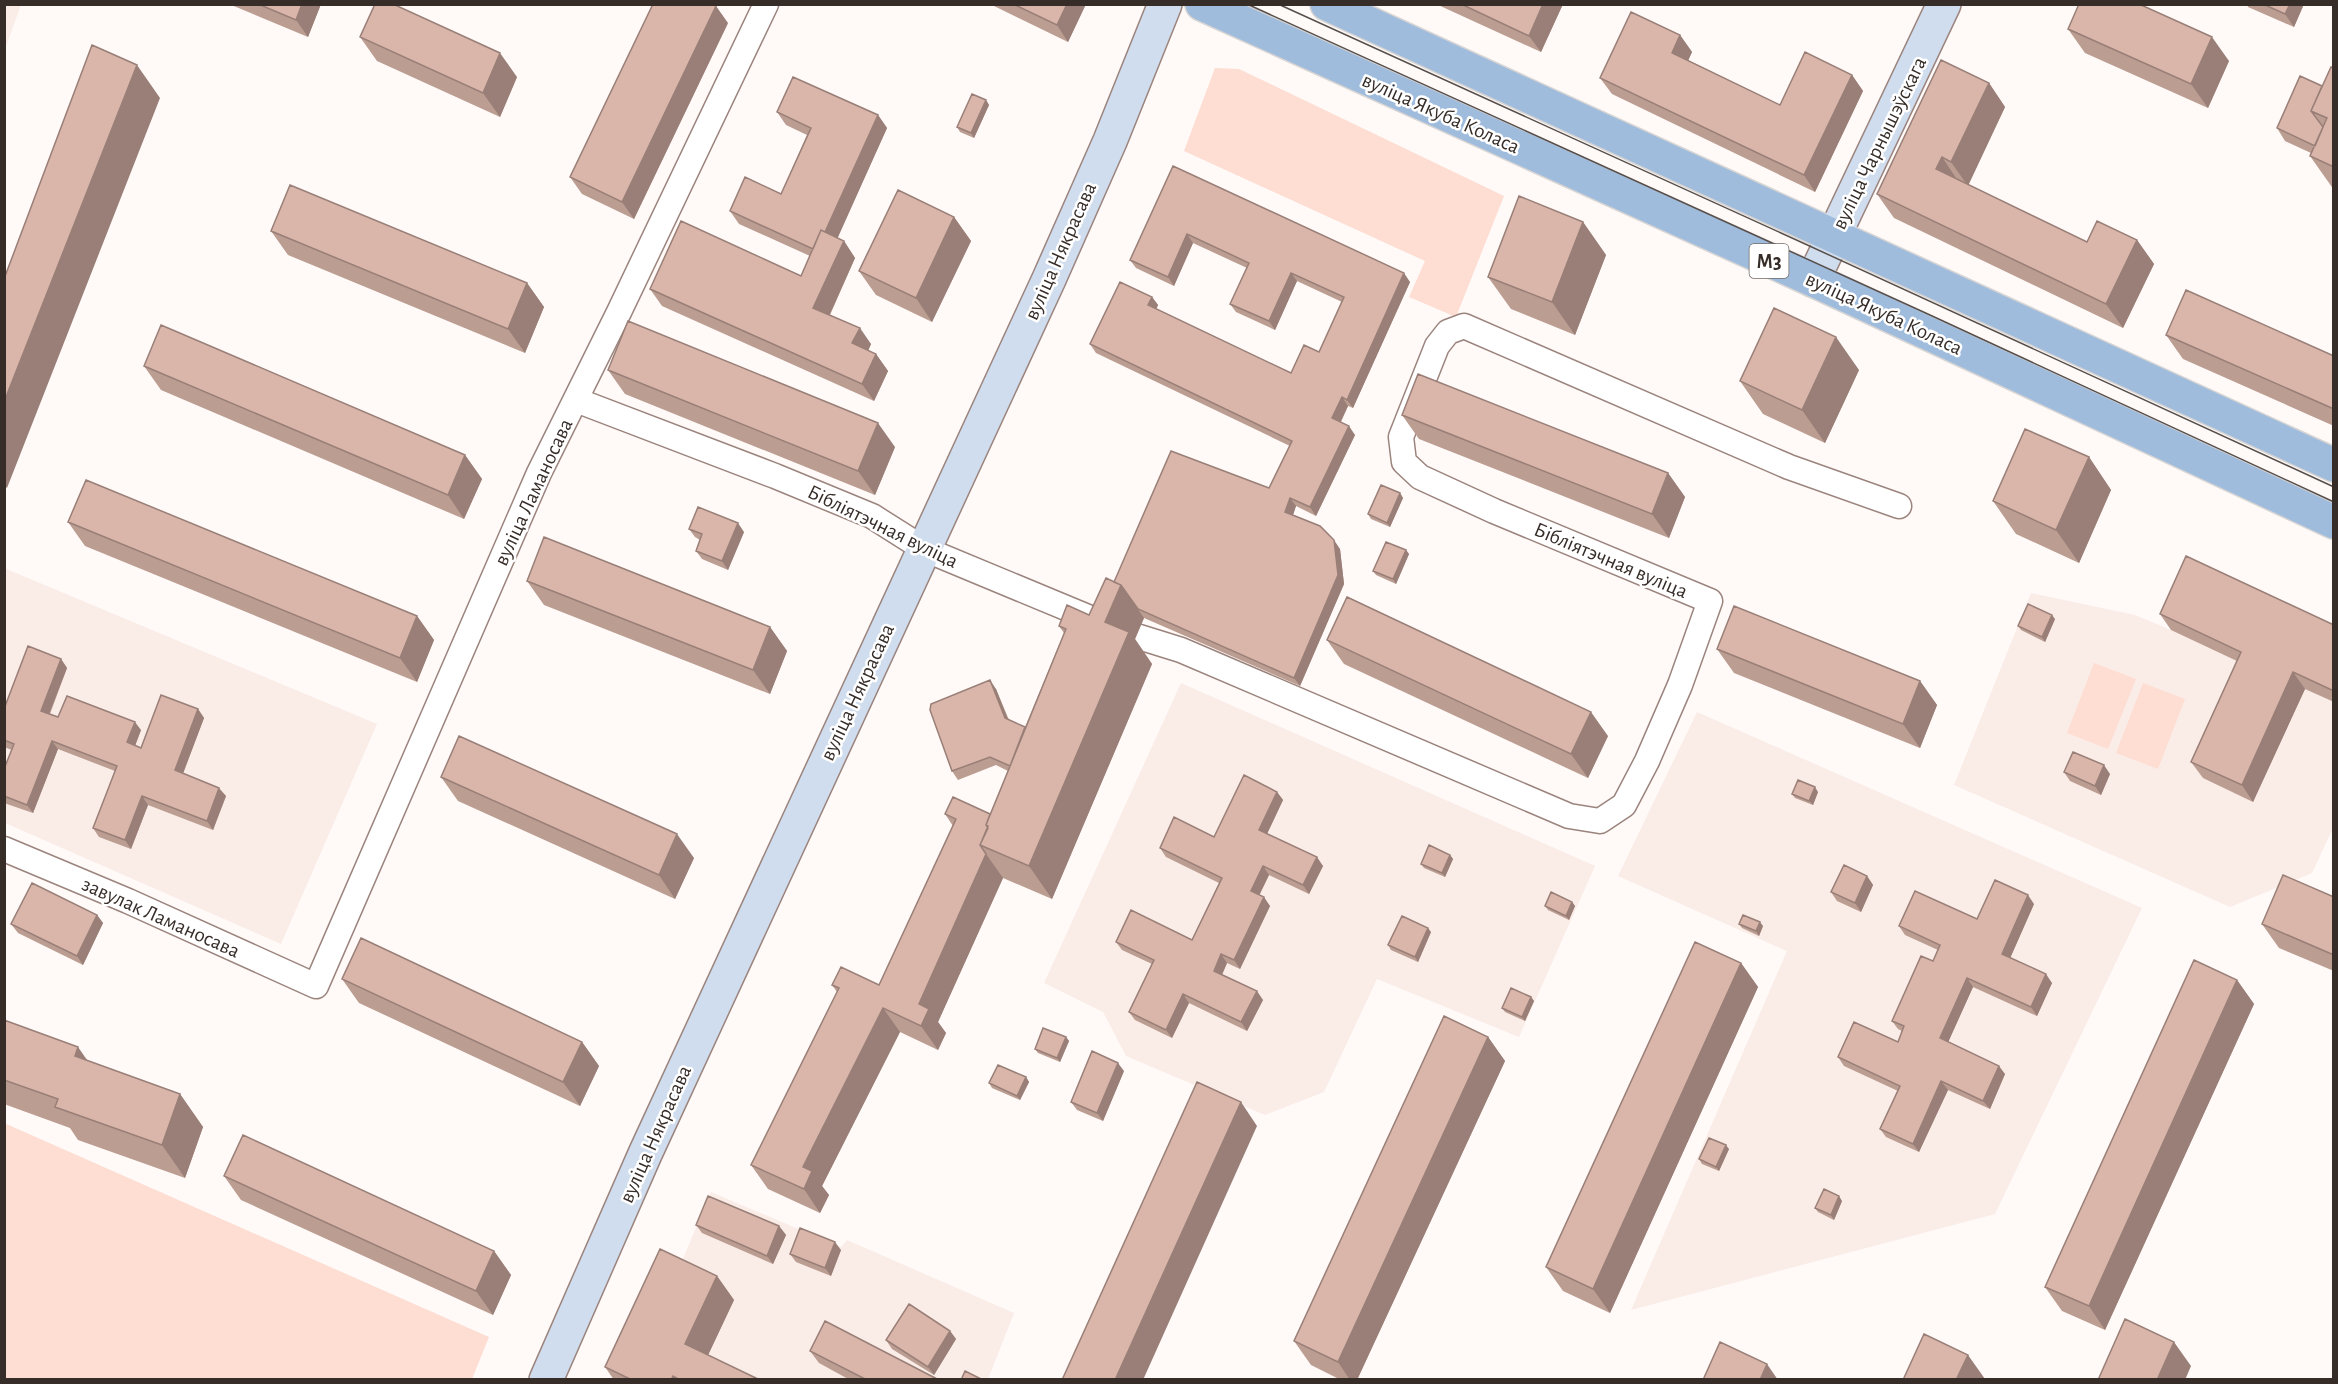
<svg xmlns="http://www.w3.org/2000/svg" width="2338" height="1384" font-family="'Alegreya Sans',sans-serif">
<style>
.built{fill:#faece7}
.green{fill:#feddd2}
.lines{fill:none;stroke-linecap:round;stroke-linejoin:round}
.street-casing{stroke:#9b847d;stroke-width:27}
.secondary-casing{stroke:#9b847d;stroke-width:36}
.primary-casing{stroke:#d7d5d4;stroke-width:36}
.street{stroke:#fff;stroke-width:24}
.secondary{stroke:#d0ddee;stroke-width:33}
.primary{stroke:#a0bcdd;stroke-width:33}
.tram{stroke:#574f4b;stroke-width:1.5}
.wall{fill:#bb9d92}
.shaded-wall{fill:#997f77}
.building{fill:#dab6aa;stroke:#997f77;stroke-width:1.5}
.labels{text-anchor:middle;stroke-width:5;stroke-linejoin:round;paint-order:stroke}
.shield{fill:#fff;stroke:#726c69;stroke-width:1.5}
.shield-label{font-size:20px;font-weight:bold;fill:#362d29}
.street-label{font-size:21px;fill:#362d29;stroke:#fff}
</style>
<rect width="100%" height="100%" fill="#fffaf8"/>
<!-- built -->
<path class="built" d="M5 4 21 5 5 49 4 5Z
M4 568 377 724 281 944 5 823Z
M2198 573 2333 636V828L2312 873 2230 907 1954 785 2031 593 2135 615 2171 630Z
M1181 683 1595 866 1519 1037 1377 979 1324 1092 1265 1115 1126 1056 1103 1012 1044 983Z
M1697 712 2142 908 1995 1214 1631 1310 1787 951 1618 876Z
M711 1192 841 1247 847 1240 1014 1313 988 1379 627 1380 677 1273Z"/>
<!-- green -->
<path class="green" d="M1215 68 1239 69 1504 196 1456 317 1409 297 1425 261 1184 151Z
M2094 663 2136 679 2108 749 2067 733Z
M2143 683 2185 699 2158 769 2116 753Z
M4 1123 489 1337 472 1379H5Z"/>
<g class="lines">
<defs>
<path id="street" d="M576 400 775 476 872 516 924 549 1095 620
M1136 636 1181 650 1569 816 1600 821 1624 805 1647 761 1680 685 1710 601 1494 511 1420 477 1404 462 1401 437 1437 346 1448 332 1464 326 1789 467 1899 506
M4 849 128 901 316 986 539 473 619 312 766 4"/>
<path id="secondary" d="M1813 280 1944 4
M546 1380 645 1154 1049 279 1110 141 1165 4"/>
<path id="primary" d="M1202 4 1813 280 2334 522
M1327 4 2334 465"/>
</defs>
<!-- street casing -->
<use href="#street" class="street-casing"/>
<!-- secondary casing -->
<use href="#secondary" class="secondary-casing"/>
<!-- primary casing -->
<use href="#primary" class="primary-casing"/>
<!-- street -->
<use href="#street" class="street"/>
<!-- secondary -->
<use href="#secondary" class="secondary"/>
<!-- primary -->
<use href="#primary" class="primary"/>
<!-- tram -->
<path class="tram" d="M1247 4 1930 315 2334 502
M1278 4 1803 243 2334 487"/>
</g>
<!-- wall -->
<path class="wall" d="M229 4H321L308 37Z
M990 4H1086L1068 42Z
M1436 4H1563L1541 52Z
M2247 4H2304L2294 27 2248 7Z
M728 23 634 219 582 194 570 177Z
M2068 29 2229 61 2208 108 2085 53Z
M1680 35 1692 52 1688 60 1780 105 1852 75 1863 91 1815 192 1612 94 1600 78Z
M360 37 517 77 500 117 377 61Z
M2334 68V190L2310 156 2311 153 2285 141 2277 128 2322 86Z
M1989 83 2005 107 1968 185 2087 242 2137 240 2154 264 2123 328 1894 218 1877 194Z
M986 100 989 105 974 138 960 132 957 127Z
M777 112 878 115 887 128 837 238 844 241 855 258 830 315 871 344 868 351 876 354 888 371 874 401 662 306 650 289 801 276 810 256 739 224 730 211 781 194 807 135 786 125Z
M1173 166 1410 282 1353 408 1348 406 1341 422 1355 435 1316 516 1296 506 1293 515 1340 549 1344 584 1300 686 1144 618 1135 639 1152 664 1052 899 1003 878 938 1022 946 1033 938 1050 900 1032 822 1186 829 1195 820 1213 768 1189 751 1165 837 992 832 985H879L953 826 945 814H990L1008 771 996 765 958 780 952 771 996 689 1009 720 1025 727 1064 633 1059 626 1089 615 1114 582 1269 488 1290 446 1096 353 1090 344 1152 297 1158 305 1156 309 1291 373 1319 352 1342 302 1297 281 1275 330 1236 312 1230 304 1247 268 1193 243 1174 286 1136 268 1130 260Z
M954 217 971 241 932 322 876 295 859 271Z
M1583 222 1606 255 1575 335 1511 309 1488 277Z
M271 231 527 283 544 307 525 353 288 255Z
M2166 335 2334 356V426L2183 359Z
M144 366 465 455 482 479 464 519 161 390Z
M608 370 895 447 875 495 625 394Z
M1859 370 1825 443 1763 414 1740 381Z
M1402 415 1668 473 1685 497 1669 538 1419 439Z
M2089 457 2111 490 2079 563 2016 534 1993 501Z
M1400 493 1403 498 1390 527 1371 519 1368 514Z
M68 522 417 616 434 640 417 682 85 546Z
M689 529 744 532 728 570 702 559 696 551 700 540 695 537Z
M1406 550 1409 554 1396 584 1376 575 1373 571Z
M527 581 770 627 787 651 770 694 544 605Z
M2160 614 2334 625V702L2305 689 2253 802 2203 778 2191 762 2237 661 2171 630Z
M2055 619 2045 642 2021 630 2018 626Z
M1327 640 1608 736 1588 778 1344 664Z
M1717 649 1920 681 1937 705 1920 748 1734 673Z
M61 659 67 668 50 714 58 717 141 730 135 746 141 748 198 709 204 718 183 773 226 796 213 830 148 805 131 849 99 837 93 828 115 771 58 749 33 813 4 803V769L12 750 4 747V709Z
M2064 772 2110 774 2101 795 2070 781Z
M441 777 694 858 675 899 458 801Z
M1277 792 1283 800 1267 834 1323 866 1309 894 1269 875 1259 895 1270 906 1240 969 1227 963 1222 975 1263 1000 1247 1031 1189 1003 1172 1038 1135 1020 1129 1012 1152 964 1122 950 1116 942 1192 940 1219 883 1166 857 1160 848 1214 837Z
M1818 792 1813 805 1795 798 1792 794Z
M1450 855 1453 859 1445 877 1424 868 1421 864Z
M1867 876 1873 885 1861 912 1837 901 1831 892Z
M2334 897V971L2279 948 2262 924Z
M1572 902 1575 906 1569 920 1548 910 1545 906Z
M2034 904 2010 958 2052 983 2037 1016 1973 987 1948 1042 2005 1074 1990 1109 1948 1090 1919 1152 1886 1137 1880 1129 1898 1091 1844 1066 1838 1057 1898 1042 1902 1031 1898 1029 1892 1021 1933 961 1938 950 1905 935 1899 926 1977 919Z
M97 915 103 923 83 965 18 933 11 924Z
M1739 924 1763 926 1759 936 1742 928Z
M1431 932 1418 962 1391 950 1388 945Z
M1741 963 1758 987 1610 1313 1563 1291 1546 1267Z
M342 979 582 1042 599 1066 580 1106 359 1003Z
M2237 980 2254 1004 2105 1330 2062 1311 2045 1287Z
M1531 997 1534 1001 1525 1021 1505 1012 1502 1008Z
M4 1020 88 1061 180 1094 203 1127 185 1178 78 1140 70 1128 4 1104Z
M1066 1037 1069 1041 1060 1062 1038 1053 1035 1049Z
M1488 1037 1505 1061 1357 1380H1341L1311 1365 1294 1341Z
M1124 1071 1103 1121 1077 1110 1071 1102Z
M1026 1077 1029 1082 1020 1100 992 1088 989 1083Z
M1729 1149 1719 1171 1702 1164 1699 1159Z
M224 1176 494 1251 511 1275 493 1315 241 1200Z
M1842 1201 1834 1220 1818 1212 1815 1208Z
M696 1225 779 1226 786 1235 773 1264 702 1233Z
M841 1250 831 1276 796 1262 790 1254Z
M717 1276 734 1300 708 1355 760 1380H614L605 1367Z
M950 1331 956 1339 934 1375 892 1349 886 1340Z
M810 1351 939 1380H850L819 1363Z"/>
<!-- shaded-wall -->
<path class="shaded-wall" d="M302 4H321L308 37 296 20Z
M1067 4H1086L1068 42 1057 25Z
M1543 4H1563L1541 52 1529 36Z
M2290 4H2304L2294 27 2285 14Z
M716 6 728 23 634 219 622 202Z
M1680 35 1692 52 1684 70 1672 53Z
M2212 37 2229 61 2208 108 2191 84Z
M500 53 517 77 500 117 483 93Z
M137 65 160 98 7 488 4 485V402Z
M1852 75 1863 91 1815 192 1804 175Z
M1989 83 2005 107 1968 186 1951 162Z
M986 100 989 105 974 138 971 133Z
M878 115 887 128 826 264 817 251Z
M1942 157 1958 181 1936 169Z
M954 217 971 241 932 322 916 298Z
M1583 222 1606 255 1575 335 1552 302Z
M1187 234 1193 243 1174 286 1168 277Z
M2137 240 2154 264 2123 328 2106 304Z
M844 241 855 258 825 325 813 308Z
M1291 273 1297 281 1275 330 1269 321Z
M1404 273 1410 282 1353 408 1347 400Z
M527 283 544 307 525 353 508 329Z
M1152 297 1158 305 1154 314 1148 305Z
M860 328 871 344 864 360 852 343Z
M1836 337 1859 370 1825 443 1802 410Z
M876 354 888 371 874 401 862 384Z
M1342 397 1348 406 1338 427 1332 418Z
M878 423 895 447 875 495 858 471Z
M1349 426 1355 435 1316 516 1310 507Z
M465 455 482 479 464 519 448 495Z
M2089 457 2111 490 2079 563 2056 530Z
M1668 473 1685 497 1669 538 1652 514Z
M1400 493 1403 498 1390 527 1387 523Z
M1290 498 1296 506 1291 521 1285 512Z
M738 523 744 532 728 570 722 561Z
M1334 540 1340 549 1344 584 1300 686 1294 678Z
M1406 550 1409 554 1396 584 1393 579Z
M1121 585 1144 618 1135 639 1152 664 1052 899 1029 866 1105 622Z
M2052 615 2055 619 2045 642 2042 637Z
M417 616 434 640 417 682 400 658Z
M770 627 787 651 770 694 753 670Z
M61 659 67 668 47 719 41 711Z
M2293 672 2305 689 2253 802 2242 785Z
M990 680 996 689 1011 727 1005 718Z
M1920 681 1937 705 1920 748 1903 724Z
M198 709 204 718 181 779 175 770Z
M1591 712 1608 736 1588 778 1571 754Z
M135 722 141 730 133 751 127 742Z
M52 741 58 749 33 813 27 805Z
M2104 765 2110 774 2101 795 2095 786Z
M1815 787 1818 792 1813 805 1809 801Z
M219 788 226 796 213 830 207 821Z
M1277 792 1283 800 1265 838 1259 830Z
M142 796 148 805 131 849 125 840Z
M677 834 694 858 675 899 659 875Z
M986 854 1003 878 938 1022 946 1033 938 1050 921 1026 919 1004Z
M1450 855 1453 859 1445 877 1442 873Z
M1317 857 1323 866 1309 894 1303 885Z
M1263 866 1269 875 1257 900 1251 891Z
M1867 876 1873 885 1861 912 1855 903Z
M2028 895 2034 904 2008 963 2002 954Z
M1264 897 1270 906 1240 969 1234 960Z
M1572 902 1575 906 1569 920 1566 916Z
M97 915 103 923 83 965 77 956Z
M1760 922 1763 926 1759 936 1756 931Z
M1428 928 1431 932 1418 962 1415 957Z
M1221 954 1227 963 1220 979 1214 971Z
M1741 963 1758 987 1610 1313 1593 1289Z
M2046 974 2052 983 2037 1016 2031 1007Z
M1967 978 1973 987 1946 1047 1940 1038Z
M2237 980 2254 1004 2105 1330 2089 1306Z
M1257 991 1263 1000 1247 1031 1241 1022Z
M1183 994 1189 1003 1172 1038 1166 1030Z
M1531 997 1534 1001 1525 1021 1522 1017Z
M883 1008 900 1032 822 1186 829 1195 820 1213 804 1189 803 1167Z
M1066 1037 1069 1041 1060 1062 1057 1058Z
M1488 1037 1505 1061 1357 1380H1350L1338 1362Z
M582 1042 599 1066 580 1106 563 1082Z
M78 1047 101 1080 75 1056Z
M1118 1063 1124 1071 1103 1121 1097 1113Z
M1999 1066 2005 1074 1990 1109 1983 1101Z
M1026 1077 1029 1082 1020 1100 1017 1096Z
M1941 1081 1948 1090 1919 1152 1913 1144Z
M180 1094 203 1127 185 1178 162 1145Z
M1241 1102 1257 1126 1143 1380H1115Z
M1726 1145 1729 1149 1719 1171 1716 1167Z
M1839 1196 1842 1201 1834 1220 1831 1215Z
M779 1226 786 1235 773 1264 767 1256Z
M835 1242 841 1250 831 1276 825 1268Z
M494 1251 511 1275 493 1315 476 1291Z
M717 1276 734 1300 702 1368 685 1344Z
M950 1331 956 1339 934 1375 928 1367Z
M2174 1342 2191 1366 2185 1380H2157Z
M1968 1355 1985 1379 1984 1380H1956Z
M1767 1364 1778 1380H1760Z"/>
<!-- building -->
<path class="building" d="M258 4H302L296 20Z
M375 4H393L500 53 483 93 360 37Z
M653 4H712L716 6 622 202 570 177Z
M1013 4H1067L1057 25Z
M1461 4H1543L1529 36Z
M2079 4H2139L2212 37 2191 84 2068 29Z
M2263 4H2290L2285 14Z
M1631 12 1680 35 1672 53 1780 105 1805 52 1852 75 1804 175 1600 78Z
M92 45 137 65 4 402V279Z
M1941 60 1989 83 1951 162 1942 157 1936 169 2087 242 2097 221 2137 240 2106 304 1877 194Z
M2331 67 2334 68V167L2310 156 2327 118 2311 111Z
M2300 76 2322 86 2311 111 2323 127 2315 146 2277 128Z
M793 77 878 115 825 232 821 230 813 249 730 211 745 177 781 194 811 128 777 112Z
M972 94 986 100 971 133 957 127Z
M1173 166 1404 273 1347 400 1342 397 1332 418 1349 426 1310 507 1290 498 1285 512 1320 526 1334 540 1338 575 1294 678 1138 609 1121 585 1114 582 1171 451 1269 488 1292 441 1090 344 1120 282 1152 297 1148 305 1291 373 1304 345 1319 352 1344 297 1291 273 1269 321 1230 304 1249 263 1187 234 1168 277 1130 260Z
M290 185 527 283 508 329 271 231Z
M898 190 954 217 916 298 859 271Z
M1519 196 1583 222 1552 302 1488 277Z
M681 221 801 276 821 230 844 241 813 308 860 328 852 343 876 354 862 384 650 289Z
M2186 290 2334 356V409L2166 335Z
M1774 308 1836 337 1802 410 1740 381Z
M628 321 878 423 858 471 608 370Z
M161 325 465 455 448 495 144 366Z
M1418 374 1668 473 1652 514 1402 415Z
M2025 429 2089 457 2056 530 1993 501Z
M86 480 417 616 400 658 68 522Z
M1381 485 1400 493 1387 523 1368 514Z
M698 507 738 523 722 561 696 551 702 534 689 529Z
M544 537 770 627 753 670 527 581Z
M1386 542 1406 550 1393 579 1373 571Z
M2186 556 2334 625V691L2293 672 2242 785 2191 762 2241 652 2160 614Z
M1106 578 1121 585 1105 622 1129 632 1029 866 980 845 988 826 986 825 1066 629 1059 626 1067 605 1089 615Z
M1347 597 1591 712 1571 754 1327 640Z
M2028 604 2052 615 2042 637 2018 626Z
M1734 606 1920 681 1903 724 1717 649Z
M28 646 61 659 41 711 58 717 67 696 135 722 127 742 141 748 161 695 198 709 175 770 219 788 207 821 142 796 125 840 93 828 117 766 52 741 27 805 4 796V769L14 744 4 740V709Z
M990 680 1005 718 1025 727 1010 766 990 757 952 771 930 710 931 704Z
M459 736 677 834 659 875 441 777Z
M2073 752 2104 765 2095 786 2064 772Z
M1244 775 1277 792 1259 830 1317 857 1303 885 1263 866 1251 891 1264 897 1234 960 1221 954 1214 971 1257 991 1241 1022 1183 994 1166 1030 1129 1012 1154 960 1116 942 1131 910 1192 940 1222 878 1160 848 1174 817 1214 837Z
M1798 780 1815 787 1809 801 1792 794Z
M953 797 990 814 986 825 988 828 980 845 986 854 919 1004 929 1009 921 1026 883 1008 803 1167 812 1171 804 1189 751 1165 839 988 832 985 841 967 879 985 956 819 945 814Z
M1429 845 1450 855 1442 873 1421 864Z
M1844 865 1867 876 1855 903 1831 892Z
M2283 875 2334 897V955L2262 924Z
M1995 880 2028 895 2002 954 2046 974 2031 1007 1967 978 1940 1038 1999 1066 1983 1101 1941 1081 1913 1144 1880 1129 1900 1086 1838 1057 1854 1022 1898 1042 1904 1026 1892 1021 1921 956 1933 961 1940 945 1899 926 1915 891 1977 919Z
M32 883 97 915 77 956 11 924Z
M1551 892 1572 902 1566 916 1545 906Z
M1743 915 1760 922 1756 931 1739 924Z
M1402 916 1428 928 1415 957 1388 945Z
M361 938 582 1042 563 1082 342 979Z
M1695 942 1741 963 1593 1289 1546 1267Z
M2194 960 2237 980 2089 1306 2045 1287Z
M1511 988 1531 997 1522 1017 1502 1008Z
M1444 1016 1488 1037 1338 1362 1294 1341Z
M4 1020 78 1047 75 1056 180 1094 162 1145 55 1107 58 1099 4 1080Z
M1043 1028 1066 1037 1057 1058 1035 1049Z
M1092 1051 1118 1063 1097 1113 1071 1102Z
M998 1065 1026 1077 1017 1096 989 1083Z
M1197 1082 1241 1102 1115 1380H1062Z
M243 1135 494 1251 476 1291 224 1176Z
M1709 1138 1726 1145 1716 1167 1699 1159Z
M1824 1189 1839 1196 1831 1215 1815 1208Z
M708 1196 779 1226 767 1256 696 1225Z
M800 1228 835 1242 825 1268 790 1254Z
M660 1249 717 1276 685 1344 760 1380H680L673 1376 671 1380H632L605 1367Z
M909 1304 950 1331 928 1367 886 1340Z
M2125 1319 2174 1342 2157 1380H2098Z
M825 1321 939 1380H867L810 1351Z
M1924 1334 1968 1355 1956 1380H1903Z
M1720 1342 1767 1364 1760 1380H1703Z
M965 1371 983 1380H961Z"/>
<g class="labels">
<!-- shield labels -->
<rect class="shield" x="1749.5" y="244" width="39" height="34" rx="4.5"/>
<g class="shield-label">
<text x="1769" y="268">М3</text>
</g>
<!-- street labels -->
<g class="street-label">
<text transform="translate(1441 113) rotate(24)" y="7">вуліца Якуба Коласа</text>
<text transform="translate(1879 143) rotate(-64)" y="7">вуліца Чарнышэўскага</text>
<text transform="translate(1060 251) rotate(-66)" y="7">вуліца Някрасава</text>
<text transform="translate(1884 313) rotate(25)" y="7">вуліца Якуба Коласа</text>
<text transform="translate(533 492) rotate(-65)" y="7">вуліца Ламаносава</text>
<text transform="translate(883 526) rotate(26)" y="7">Бібліятэчная вуліца</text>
<text transform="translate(1611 560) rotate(23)" y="7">Бібліятэчная вуліца</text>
<text transform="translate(857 692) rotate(-65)" y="7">вуліца Някрасава</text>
<text transform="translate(161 917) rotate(24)" y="7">завулак Ламаносава</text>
<text transform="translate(655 1134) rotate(-66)" y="7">вуліца Някрасава</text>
</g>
</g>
<!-- border -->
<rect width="2338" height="1384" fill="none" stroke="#362d29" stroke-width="12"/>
</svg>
